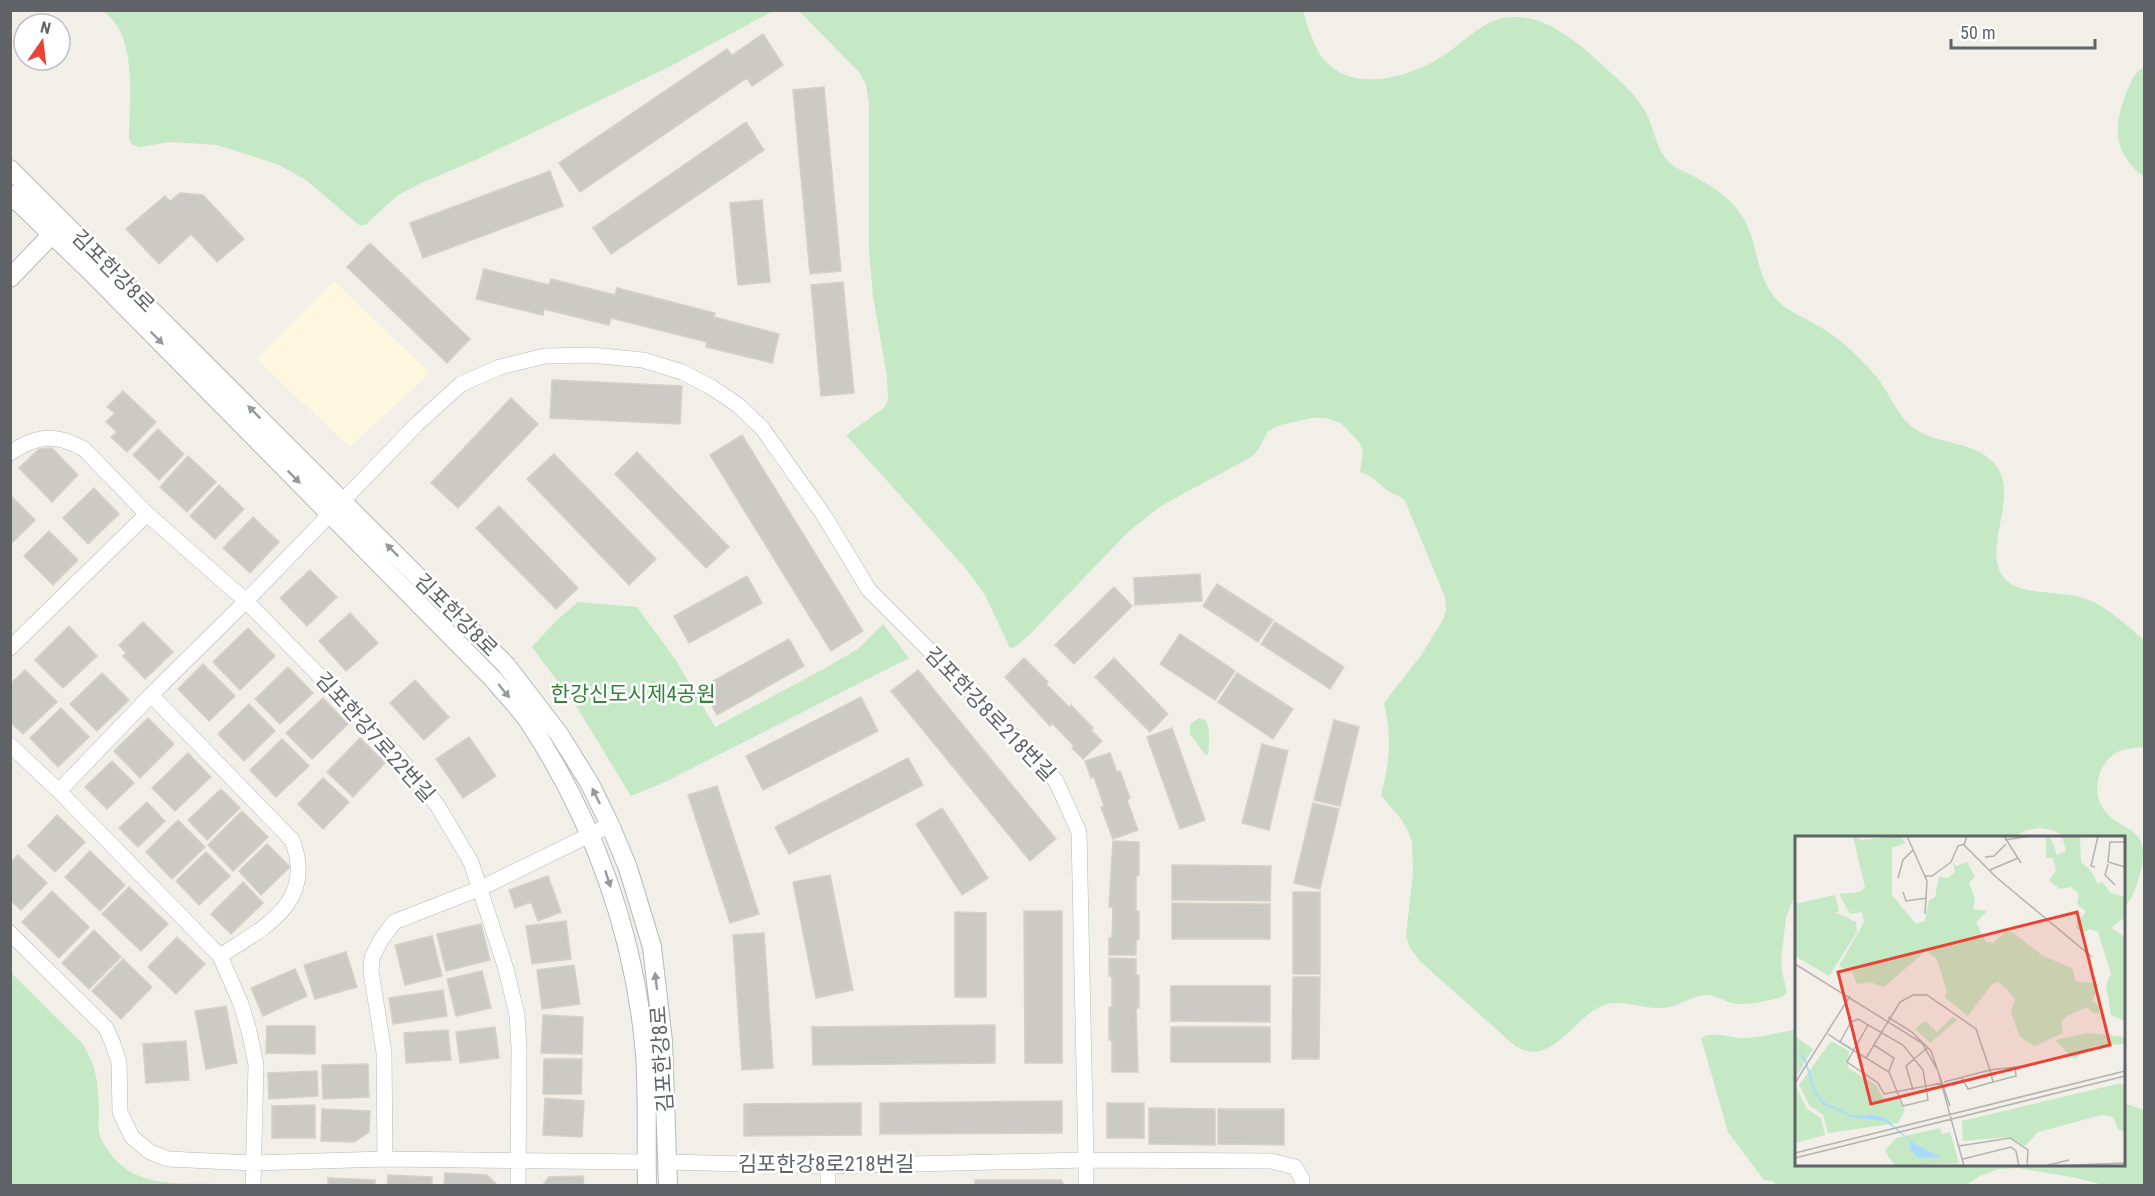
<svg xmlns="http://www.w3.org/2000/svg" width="2155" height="1196" font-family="'Roboto Condensed','Noto Sans KR',sans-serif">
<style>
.commercial{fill:#fef7e0}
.green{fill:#c5e8c5}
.building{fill:#cccac5;stroke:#d6d1c6;stroke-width:1.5}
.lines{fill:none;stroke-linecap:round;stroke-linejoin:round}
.minor-casing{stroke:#b5b8bc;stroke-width:16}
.tertiary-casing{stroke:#b5b8bc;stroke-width:20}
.minor{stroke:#fff;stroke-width:15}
.tertiary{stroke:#fff;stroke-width:18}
.oneway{fill:#979a9d}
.labels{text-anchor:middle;stroke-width:5;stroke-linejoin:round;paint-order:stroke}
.street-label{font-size:21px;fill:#5f6368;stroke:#fff}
.park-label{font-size:21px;fill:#348238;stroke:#fff}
.inset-road{fill:none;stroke:#b3b3b1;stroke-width:1.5}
.view{fill:#ea4335;fill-opacity:0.15;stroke:#ea4335;stroke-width:3}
.inset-edge{fill:none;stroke:#5f6368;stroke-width:3}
</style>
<rect width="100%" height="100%" fill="#f1efe8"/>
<!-- commercial -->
<path class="commercial" d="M334 281 430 373 350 447 256 359Z"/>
<!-- green -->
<path class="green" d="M103 11 773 10V11L667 68 480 158 419 184 398 195 365 225H359L306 180 277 164 217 145 170 142 139 147 133 145 129 139C129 101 139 36 103 11Z
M799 11H1303C1307 23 1311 39 1318 51 1346 99 1415 77 1450 51 1470 36 1488 17 1514 17 1555 16 1590 55 1618 79 1630 90 1641 102 1648 117 1655 132 1657 151 1669 162 1676 169 1686 172 1695 177 1713 187 1731 198 1742 216 1759 242 1755 278 1778 301 1790 313 1810 320 1825 330 1844 342 1860 358 1875 375 1889 391 1897 417 1915 429 1939 445 1974 441 1994 463 2023 495 1977 553 2007 581 2023 596 2065 590 2089 600 2110 609 2127 626 2144 640V747C2135 748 2126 748 2117 752 2100 762 2092 787 2101 805 2116 834 2155 822 2140 874 2136 887 2133 898 2124 907V838L2067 837 2052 830 2040 828 2027 830 2012 838H1796V892L1786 918 1781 959 1782 972 1787 992 1782 997C1766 1001 1749 1006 1732 1003 1724 1001 1715 995 1706 995 1691 996 1678 1007 1662 1008 1644 1009 1624 1000 1607 1004 1574 1013 1553 1071 1514 1045L1422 963 1410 948 1406 936 1413 872 1412 842 1408 831 1401 819 1381 795C1390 760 1392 739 1384 703L1422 654 1444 618 1446 608 1445 597 1405 501C1400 495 1394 495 1388 491 1378 483 1373 476 1360 472L1363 452 1359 442 1341 423 1325 418H1312L1280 425 1268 431 1258 450 1251 457 1161 506 1128 532 1031 633 1015 647 1010 648 985 595 967 570 846 435 884 408 888 400 887 377 873 296 869 251V104L866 85 859 72Z
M2144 67V177C2113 152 2113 128 2126 93 2131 82 2133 73 2144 67Z
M578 602 637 607 675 659 715 727 820 671 858 649 883 624 909 658 665 782 631 796 578 709 532 647 556 621Z
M1199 718 1206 721C1211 732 1209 743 1208 755L1205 754 1190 734V724Z
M10 972 82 1043C97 1067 98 1082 99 1109 99 1117 98 1126 99 1133 101 1141 108 1150 113 1157 139 1188 180 1183 217 1184L221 1185H11Z
M1796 1030V1164H2124V1103L2144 1110V1185H2104L2072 1177 2017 1168 1999 1169 1980 1176 1964 1186H1779L1772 1181 1764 1180 1728 1132 1701 1038C1713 1030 1730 1038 1743 1038 1761 1038 1779 1032 1796 1030Z"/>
<!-- building -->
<path class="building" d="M763 34 783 65 752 86 747 78 580 192 559 163 727 49 732 55Z
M824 87 841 271 810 274 793 90Z
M746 122 764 150 611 254 593 228Z
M550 171 563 206 423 258 410 223Z
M180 193 203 195 244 239 217 262 191 234 159 264 126 229 165 196 170 201Z
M762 200 770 282 738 285 730 203Z
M370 243 470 339 447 363 347 267Z
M484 269 549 285 551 279 615 295 617 288 715 313 714 317 779 334 772 363 706 347 707 342 611 318 609 325 544 309 543 315 476 299Z
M843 282 854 393 821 396 811 285Z
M552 380 682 386 680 424 550 418Z
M123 391 156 422 127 452 111 437 117 432 106 422 115 413 107 407Z
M511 398 538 424 458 508 431 483Z
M158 429 184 454 159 480 133 455Z
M742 435 863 631 831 651 710 455Z
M52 448 78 475 52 502 19 468 39 449Z
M637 452 729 547 706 568 615 474Z
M554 454 656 559 629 585 527 479Z
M188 456 216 482 187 512 160 487Z
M219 485 244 509 215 539 190 516Z
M94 488 119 514 88 544 63 518Z
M10 495 35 520 13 542 10 539Z
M499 506 578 588 556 609 476 528Z
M253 517 279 542 250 573 223 548Z
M49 531 78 560 53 585 24 556Z
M310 570 337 597 307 626 280 598Z
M1200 574 1202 601 1135 605 1134 578Z
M747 576 762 603 689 643 674 616Z
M1217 584 1273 620 1258 642 1203 606Z
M1114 587 1132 606 1074 664 1055 645Z
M350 613 378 643 346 671 319 641Z
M143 622 173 652 145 679 123 656 126 653 119 645Z
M1275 622 1344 667 1330 689 1261 644Z
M69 626 97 656 63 688 35 660Z
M248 628 275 656 240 690 213 662Z
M1180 634 1235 671 1215 700 1160 664Z
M789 639 804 666 717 715 702 687Z
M1024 658 1048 682 1046 684 1069 707 1071 705 1093 728 1091 730 1102 741 1083 759 1072 748 1074 746 1052 723 1050 726 1005 677Z
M1114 658 1168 714 1150 732 1095 677Z
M203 664 235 696 209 721 178 689Z
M288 667 313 693 280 724 255 699Z
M25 670 57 702 23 734 10 722V684Z
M918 670 1056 839 1030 861 891 691Z
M102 673 129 700 97 731 70 704Z
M1237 673 1293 709 1273 739 1218 702Z
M415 680 449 717 424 740 390 703Z
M861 697 878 731 763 790 746 756Z
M323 698 348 724 312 759 286 733Z
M249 704 275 731 244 761 218 734Z
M61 708 89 737 58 767 30 738Z
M148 718 174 744 140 778 114 751Z
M1334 720 1359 727 1340 806 1314 800Z
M1172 728 1205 820 1180 829 1147 737Z
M469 737 496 776 463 798 436 759Z
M360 738 385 763 353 797 327 772Z
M282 739 309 766 276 797 250 770Z
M1262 744 1288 751 1269 830 1242 823Z
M188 753 211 777 175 811 152 788Z
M1110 753 1117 772 1120 771 1130 798 1127 800 1138 830 1113 839 1101 807 1104 806 1094 777 1091 778 1085 761Z
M908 758 923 785 789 854 775 827Z
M112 761 134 783 107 809 85 787Z
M323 778 349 802 323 829 298 804Z
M717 786 759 914 730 923 688 795Z
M221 789 240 808 207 840 188 820Z
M147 802 165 821 138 847 119 828Z
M1313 803 1339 809 1320 889 1294 883Z
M942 808 988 878 962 895 916 824Z
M242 811 268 837 233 871 208 845Z
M57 815 85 842 55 872 28 846Z
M178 820 205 847 172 879 146 852Z
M1113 841 1139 842V875L1136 876V911H1139V939L1136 940V955H1109V938H1112L1113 907H1109Z
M267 844 290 867 261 895 239 871Z
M90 851 125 885 100 911 65 877Z
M206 852 230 876 199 905 176 881Z
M18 855 47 883 21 910 10 900V863Z
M1172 865 1271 866 1270 901 1172 900Z
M830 875 853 990 816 998 793 882Z
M548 876 561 912 538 921 531 902 515 908 509 890Z
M243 882 263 903 231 934 211 914Z
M129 887 168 924 141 951 102 914Z
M52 891 89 927 59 958 22 922Z
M1293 892H1320V974H1293Z
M1172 903 1270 904V939H1172Z
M1024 911H1062V1063H1025Z
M955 912 986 913V997H955Z
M566 921 571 959 532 964 526 926Z
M481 924 490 960 446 971 437 934Z
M94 930 121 957 89 989 62 963Z
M764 933 773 1068 742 1070 733 935Z
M432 936 442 976 405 985 395 945Z
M177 937 205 964 176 994 148 967Z
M346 952 357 987 315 999 304 965Z
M1109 958 1136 959V975H1139V1008H1136L1138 1072H1112V1040H1109V1007H1112V976H1109Z
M123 959 152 987 121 1019 92 991Z
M574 965 580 1004 542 1009 537 970Z
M295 969 307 996 263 1016 251 988Z
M482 971 491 1008 456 1016 447 979Z
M1293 977H1320L1319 1059H1292Z
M1171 986H1270V1022L1171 1021Z
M443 990 447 1016 393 1024 389 998Z
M226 1006 237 1063 206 1069 195 1011Z
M543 1015 583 1017 582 1054 541 1053Z
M995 1025V1063L813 1065 812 1027Z
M267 1026H315V1054L266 1053Z
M495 1027 499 1058 460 1063 456 1032Z
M1171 1027H1270V1062H1171Z
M448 1030 451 1060 406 1063 404 1033Z
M186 1041 189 1080 146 1083 143 1044Z
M544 1059H582L581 1094H543Z
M368 1064 369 1097 323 1099 322 1065Z
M317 1071 318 1096 269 1099 268 1073Z
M545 1098 584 1101 582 1137 543 1135Z
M1062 1101V1133L880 1134V1103Z
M861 1103V1135L744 1136V1104Z
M1107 1103H1144V1138H1107Z
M315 1105V1138H272V1106Z
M1149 1108 1215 1109V1145L1149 1144Z
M322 1109 370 1111 369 1132 354 1142 321 1141Z
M1218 1109H1284V1145L1218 1144Z
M445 1173 487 1175 498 1186H444Z
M388 1175 432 1177V1186H387Z
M583 1176 584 1186H542L549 1177Z
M328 1178 375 1180V1186H328Z
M975 1180H1061L1065 1186H975Z"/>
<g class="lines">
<defs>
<path id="minor" d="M10 453C37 435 56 433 84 449L147 514 246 601 396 754 437 805 471 862 506 969 517 1015 519 1048 518 1186
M10 648 147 514
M151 695 292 840C317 903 263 928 220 956
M10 745 59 791 220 956 241 1004 249 1031 256 1064 253 1186
M59 791 151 695 246 601 417 424 461 384 500 367 545 356 591 355 643 360 682 372 711 387 738 405 762 428 823 514 869 590 973 694 1056 781 1079 832 1086 1160 828 1166 668 1162
M10 933 106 1028 113 1044 119 1062 120 1112 132 1137 150 1152 168 1159 253 1163 385 1159 646 1162
M385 1159 384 1052 371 972 372 957 381 940 394 922 481 888 610 825
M828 1166V1186
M1086 1186V1160L1271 1161 1295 1167 1302 1179V1186"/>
<path id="tertiary" d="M10 169 506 665 559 734 590 784 610 825 628 868 652 947 663 1041 668 1186
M10 194 89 270 494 680C505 694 519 707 529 722 594 821 635 935 645 1054 648 1097 646 1142 647 1186
M10 278 61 225"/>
</defs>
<!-- minor casing -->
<use href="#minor" class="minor-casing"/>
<!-- tertiary casing -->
<use href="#tertiary" class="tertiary-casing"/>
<!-- minor -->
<use href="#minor" class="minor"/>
<!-- tertiary -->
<use href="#tertiary" class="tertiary"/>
</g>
<!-- one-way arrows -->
<defs><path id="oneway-solid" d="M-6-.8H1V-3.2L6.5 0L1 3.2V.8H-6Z" transform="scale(1.5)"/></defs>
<g class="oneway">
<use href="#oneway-solid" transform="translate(157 338) rotate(45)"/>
<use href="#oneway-solid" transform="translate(254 412) rotate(-135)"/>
<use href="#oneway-solid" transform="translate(294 477) rotate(45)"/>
<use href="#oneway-solid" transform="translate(392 550) rotate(-135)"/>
<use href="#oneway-solid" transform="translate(504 691) rotate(51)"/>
<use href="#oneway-solid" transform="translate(596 796) rotate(-116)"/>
<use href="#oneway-solid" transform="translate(608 879) rotate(72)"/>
<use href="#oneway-solid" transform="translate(656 981) rotate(-97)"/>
</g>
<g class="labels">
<!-- street labels -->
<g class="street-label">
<text transform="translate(113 271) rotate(45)" y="7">김포한강8로</text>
<text transform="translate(456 615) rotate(45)" y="7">김포한강8로</text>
<text transform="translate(990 714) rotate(46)" y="7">김포한강8로218번길</text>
<text transform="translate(375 737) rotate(48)" y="7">김포한강7로22번길</text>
<text transform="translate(662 1059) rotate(-94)" y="7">김포한강8로</text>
<text x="826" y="1171">김포한강8로218번길</text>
</g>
<!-- park labels -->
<g class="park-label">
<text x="633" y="701">한강신도시제4공원</text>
</g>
</g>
<!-- overview -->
<g transform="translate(1795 836)">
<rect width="330" height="330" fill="#f1efe8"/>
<path d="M58 0 66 4 106 0 110 7 97 12V59L121 88 130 85 134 64 140 61 144 41 153 42 160 36 158 26 161 30 172 26 180 41 174 46 180 63 178 73 192 75 181 86 190 105 198 107 210 96H217L248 120 277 132 281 145 304 148 297 165 304 170V177L299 178 292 171 272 180 266 186 268 197 240 210 225 201 216 176 220 163 212 153 203 146 197 148 173 180 149 161 152 156 142 123 131 115 89 151 75 146 62 148 57 136 44 130 69 86 67 76 55 78 44 58 65 56 70 51ZM251 0H255L262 19 271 15 267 0H285L286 26 296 35 303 48 307 46 316 57 330 61V81L316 92 330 101V185L316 179 311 149 316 138 303 96 295 93 287 97 281 92 282 85 291 76 282 68 284 58 276 51 265 53 254 45 261 34 258 22H251ZM40 59 44 75 40 76 61 86 62 96 34 140 0 120V68ZM158 181 162 184 135 207 120 193 130 185 142 196ZM293 197 330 201V208L299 210 279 223 260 204ZM0 200 18 213 0 242ZM36 205 54 215 53 232 81 249 88 262H102L110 274 103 287 33 297 28 279 15 270 4 249ZM322 248 330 249V296L323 293 318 281 307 279 243 296 230 310 213 301 168 305 167 285ZM1 251 12 273 26 282 30 299 0 307ZM145 292 147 298 155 296 164 327 101 330 94 322 90 314 101 302Z" fill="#c5e8c5"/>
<path d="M0 210 11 224 21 256 29 266 56 279H78L91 283 121 309 146 321 123 322 115 313V305L90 285 57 281 28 268 19 257 10 226Z" fill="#aadaff"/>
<path class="inset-road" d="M112 0 132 45 130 78M172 0 169 9 201 41 297 121M209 0 226 27M210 4 235 0M330 6H315L313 26 330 31M190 21 199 20 211 8M313 28 310 39 320 49M300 31 296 30 303 0M195 34 223 22M130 40H137L156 26 163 10 169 8M103 42 108 24 118 14M108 56 111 65 132 62M0 128 127 207 143 235 169 330M93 181 117 196 136 215 155 270M73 189 52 226 83 247 89 258 147 247M33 198 45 206 58 214 94 236 108 270 133 264 128 234 108 209 63 183 56 186 45 206M79 209 99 222 94 235M71 222 105 166 118 159H132L181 193 195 234 149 246M167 242 173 253 198 246 221 240 220 231 195 234 198 246M0 247 55 160M118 254 111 230 132 212M164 310 215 302 233 314 232 330M0 317 330 235M0 322 330 240M168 323 216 311 221 315 224 330M249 330 274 324M255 330 330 327"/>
<path class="view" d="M282 76 315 209 76 268 43 136Z"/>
<rect width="330" height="330" class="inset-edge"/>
</g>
<!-- border -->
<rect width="2155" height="1196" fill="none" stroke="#5f6368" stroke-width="24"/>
<!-- north arrow -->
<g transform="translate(42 42) rotate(14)"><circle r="28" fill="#ffffff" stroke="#bfc1c3" stroke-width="1.5"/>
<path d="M0-4.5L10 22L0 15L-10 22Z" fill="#ea4335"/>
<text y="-9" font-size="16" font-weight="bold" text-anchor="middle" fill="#5f6368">N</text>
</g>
<!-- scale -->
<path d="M1951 39v9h144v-9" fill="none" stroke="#5f6368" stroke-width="3"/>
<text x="1960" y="39" font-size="18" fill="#5f6368" stroke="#ffffff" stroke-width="4.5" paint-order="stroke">50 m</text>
</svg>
